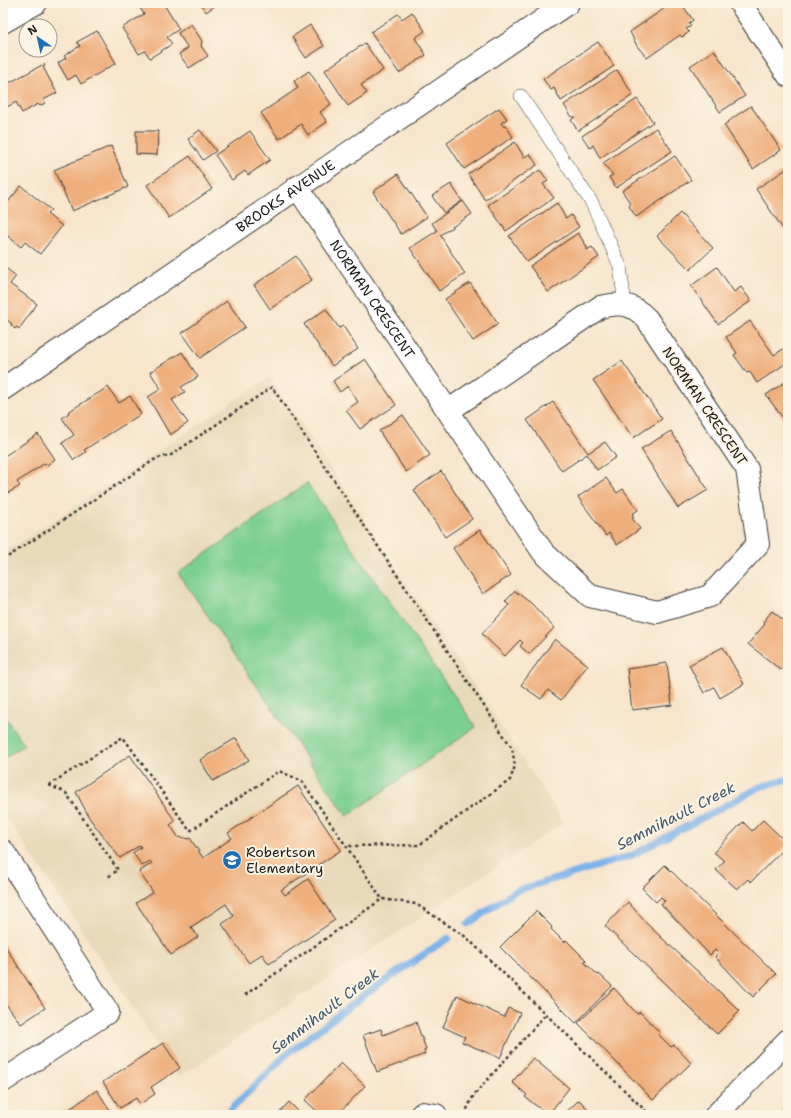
<svg xmlns="http://www.w3.org/2000/svg" width="791" height="1118" font-family="'Shantell Sans',sans-serif">
<style>
.built{fill:#e8d9ba}
.green{fill:#7bcf92;stroke:#4c7657}
.lines{fill:none;stroke-linecap:round;stroke-linejoin:round}
.stream{stroke:#7bb2ea;stroke-width:7}
.building{fill:#efaf7d}
.service-casing{stroke:#3d3a36;stroke-width:14}
.minor-casing{stroke:#3d3a36;stroke-width:24}
.path{stroke:#3d3a36;stroke-width:2.5;stroke-dasharray:3 3;stroke-linecap:butt}
.service{stroke:#fff;stroke-width:13}
.minor{stroke:#fff;stroke-width:22}
.labels{text-anchor:middle;stroke-width:4;stroke-linejoin:round;paint-order:stroke}
.street-label{font-size:14px;fill:#1c1c1c;stroke:#fcf5e5}
.poi-label{font-size:14px;fill:#1c1c1c;stroke:#fcf5e5;text-anchor:start}
.water-label{font-size:15px;font-style:italic;fill:#42586e;stroke:#fcf5e5}
</style>
<rect width="100%" height="100%" fill="#fcf5e5"/>
<filter id="ink" filterUnits="userSpaceOnUse"><feTurbulence type="fractalNoise" baseFrequency=".025" numOctaves="2"/><feDisplacementMap in="SourceGraphic" scale="8" xChannelSelector="R" yChannelSelector="G"/><feConvolveMatrix kernelMatrix="1 2 1 2 8 2 1 2 1" color-interpolation-filters="sRGB"/></filter>
<filter id="wash" filterUnits="userSpaceOnUse"><feTurbulence type="fractalNoise" baseFrequency=".012" numOctaves="4" result="noise"/><feDisplacementMap in="SourceGraphic" scale="16" xChannelSelector="R" yChannelSelector="G"/><feGaussianBlur stdDeviation="0.9" result="paint"/><feColorMatrix in="noise" values="0 0 0 0 0 0 0 0 0 0 0 0 0 0 0 0 0 1.4 0 .05"/><feComposite in="paint" operator="in"/></filter>
<g filter="url(#wash)">
<rect width="100%" height="100%" fill="#f7e5cc"/>
<!-- built -->
<path class="built" d="M270 377 564 822 179 1077 3 812V554Z"/>
<!-- green -->
<path class="green" d="M307 483 476 727 347 816 178 573Z
M3 714 24 745 3 759Z"/>
<g class="lines">
<!-- stream -->
<path class="stream" d="M468 924 515 891 631 856 760 787 788 779
M225 1115 287 1054 367 993 448 938"/>
</g>
<g id="blocks">
<!-- building -->
<path class="building" d="M141 3H163L179 29 167 37 172 44 150 58 145 51 139 54 122 28 144 14 138 5Z
M200 3H219L206 12Z
M678 3H681L693 20 689 23 691 26 686 29 689 32 682 37 680 35 647 58 637 46 630 32 668 6 670 8Z
M412 12 425 31 415 38 426 55 399 73 371 32 398 14 402 19Z
M191 24 202 41 201 46 208 56 189 68 179 54 188 48 178 33Z
M310 25 324 46 306 58 292 37Z
M97 31 116 63 81 84 76 75 68 80 58 63 66 58 64 56 80 46 77 42Z
M598 42 614 66 561 101 554 88 551 90 543 79Z
M365 43 383 70 361 85 367 93 348 106 325 70Z
M714 50 745 96 720 112 690 66Z
M44 64 45 66 43 67 57 93 43 100 45 103 40 106 38 104 22 113 16 102 7 107 3 101V80H5L7 84Z
M617 70 633 95 578 131 571 120 575 117H572L564 105Z
M309 71 331 104 320 112 327 122 308 135 301 124 279 139 261 113 298 88 294 81Z
M637 99 653 122 600 158 593 145 590 148 582 136Z
M751 106 781 150 753 169 724 125 737 115Z
M499 108 507 119 501 123 504 127 506 126 513 137 464 169 447 143Z
M656 128 672 151 616 188 609 177 613 175 603 163Z
M200 130 216 151 203 160 188 139Z
M136 131H158L157 155 136 154Z
M250 131 270 160 248 175 245 171 232 180 215 155Z
M515 142 524 157 530 154 537 165 485 200 468 174Z
M111 146 128 187 72 211 54 170Z
M190 156 212 189 169 218 147 185Z
M675 156 691 180 636 217 629 206 631 204 622 191Z
M788 168V226L783 229 756 189Z
M540 170 548 181 543 184 554 198 506 231 488 205Z
M398 174 427 217 401 234 373 192Z
M451 184 462 201 444 213 432 196Z
M21 186 51 210 47 214 62 226 40 254 25 242 21 247 3 232V208Z
M463 201 472 214 440 235 465 274 439 291 410 248 437 231 432 223Z
M557 203 566 219 571 215 579 227 527 262 509 236Z
M680 213 713 248 690 270 657 236Z
M578 233 587 247V250L592 247 599 257 548 292 530 266Z
M296 256 312 280 270 309 254 285Z
M3 266 16 276 10 284 37 304 19 329 17 327 15 329 11 325 12 324 3 317Z
M717 267 734 292 741 287 751 301 718 324 691 286Z
M470 283 498 324 473 341 445 299Z
M227 301 245 327 200 358 182 333Z
M326 309 339 328 343 326 358 349 332 366 304 324Z
M750 321 774 355 785 348 788 352V362L757 383 750 372 747 373 734 355 737 353 726 337Z
M182 352 198 377 181 387 185 392 172 400 188 423 170 435 148 397 161 389 150 372Z
M365 359 396 405 360 429 346 410 358 402 348 386 340 392 333 381Z
M622 361 662 419 633 438 593 380Z
M788 380V425L766 395Z
M108 387 119 403 130 396 141 414 84 450 86 452 74 460 62 443 74 435 62 418 69 413 68 412Z
M553 402 588 453 605 442 616 457 597 470 587 454 562 471 527 420Z
M403 415 430 455 406 472 379 431Z
M671 431 708 490 678 508 641 449Z
M38 434 55 459 47 465 45 463 17 482 20 486 8 493 3 486V457Z
M441 471 472 519 445 537 414 490Z
M606 478 617 493 623 489 638 510 632 514 634 517 632 518 640 529 617 545 609 533 606 536 578 497Z
M480 530 511 575 483 594 453 548Z
M515 591 532 604 554 628 529 654 520 646 523 643 520 640 505 656 482 634 509 605 505 602Z
M772 611 788 624V660L781 670 748 644 765 624 763 622Z
M555 639 588 665 561 700 548 690 541 699 521 685Z
M723 647 744 684 720 698 714 687 704 693 689 665Z
M667 663 672 705 632 710 627 669Z
M236 738 249 760 213 781 200 760Z
M130 755 175 821 170 825 179 838 181 837 188 839 190 838 203 858 232 838 228 833 298 786 341 850 281 890 285 895 308 879 335 920 269 964 262 954 249 963 222 924 234 916 226 904 191 927 198 937 171 955 136 903 153 892 139 872 152 863 150 861 142 866 133 853 141 847 140 845 120 858 90 819 76 792Z
M763 820 788 844 751 882 748 879 737 889 716 870 724 861 714 852 743 822 752 831Z
M665 865 776 974 753 997 715 957 718 953 715 950 710 955 661 904 665 901 661 897 656 902 642 888Z
M628 902 647 924 740 1011 717 1034 605 926Z
M536 911 552 927 551 929 564 942 566 940 586 960 584 962 598 975 599 974 612 986 576 1023 500 947Z
M3 943 45 1008 21 1024 3 1000Z
M614 988 637 1014 640 1012 660 1033 658 1034 671 1047 674 1045 691 1063 653 1100 578 1023Z
M457 995 504 1017 508 1008 520 1013 500 1058 462 1042 465 1037 443 1027Z
M416 1022 426 1049 424 1050 425 1054 377 1072 363 1035 381 1029 383 1035Z
M163 1043 180 1068 151 1087 155 1094 140 1104 136 1098 120 1108 103 1082Z
M533 1058 569 1088 548 1115 525 1097 527 1095 512 1082Z
M341 1063 365 1086 337 1115H321L305 1100Z
M97 1090 113 1115H61Z
M579 1100 594 1115H563Z
M289 1102 302 1115H277Z
M788 1104V1115H778Z"/>
</g>
</g>
<g filter="url(#ink)">
<use href="#blocks" fill-opacity="0" stroke="#3d3a36" stroke-width="1"/>
<g class="lines">
<defs>
<path id="service" d="M521 96 592 203 620 266 625 305"/>
<g id="minor">
<path d="M740 3 788 75"/>
<path d="M3 22 36 3"/>
<path id="s1" d="M297 187 543 552 590 596 657 612 710 596 758 544 747 469 647 319C632 303 620 302 600 307L448 411"/>
<path id="s2" d="M3 389 568 3"/>
<path d="M3 851 108 1012 3 1081"/>
<path d="M421 1115 423 1113 436 1115"/>
<path d="M716 1115 788 1040"/>
</g>
</defs>
<!-- service casing -->
<use href="#service" class="service-casing"/>
<!-- minor casing -->
<use href="#minor" class="minor-casing"/>
<!-- path -->
<path class="path" d="M3 560 157 458 171 455 272 387 512 748 515 766 510 780 419 845 347 846
M49 785 123 737 190 831 279 771 302 781 382 899
M49 785 66 793 118 870 108 877
M245 995 382 899 416 904 466 937 650 1115
M464 1115 474 1095 546 1014"/>
<!-- service -->
<use href="#service" class="service"/>
<!-- minor -->
<use href="#minor" class="minor"/>
</g>
</g>
<!-- icons -->
<defs>
<symbol id="school-disc" viewBox="-11 -11 22 22"><circle r="9.5" fill="#1f6fb2" stroke="#fcf5e5"/><path d="M0-5L7-2L0 1L-7-2ZM-4 1L0 2.5L4 1V4Q0 6-4 4Z" fill="#fff"/></symbol>
</defs>
<g fill-rule="evenodd">
<use href="#school-disc" x="221" y="849" width="22" height="22"/>
</g>
<g class="labels">
<!-- street labels -->
<g class="street-label">
<text dy="5" stroke="none"><textPath href="#s2" startOffset="342">BROOKS AVENUE</textPath></text>
<text dy="5" stroke="none"><textPath href="#s1" startOffset="135">NORMAN CRESCENT</textPath></text>
<text transform="translate(705 406) rotate(56)" y="5">NORMAN CRESCENT</text>
</g>
<!-- poi labels -->
<g class="poi-label">
<text x="246" y="857">Robertson<tspan x="246" dy="16">Elementary</tspan></text>
</g>
<!-- water labels -->
<g class="water-label">
<text transform="translate(676 816) rotate(-27)" y="5">Semmihault Creek</text>
<text transform="translate(325 1011) rotate(-37)" y="5">Semmihault Creek</text>
</g>
</g>
<!-- margin -->
<rect width="791" height="1118" fill="none" stroke="#fcf5e5" stroke-width="16"/>
<!-- north arrow -->
<g transform="translate(38 38) rotate(326)"><circle r="19" fill="#fcf5e5" stroke="#a29e95"/>
<path d="M0-3L7 15L0 10L-7 15Z" fill="#1f6fb2"/>
<text y="-6" font-size="11" font-weight="bold" text-anchor="middle" fill="#1c1c1c">N</text>
</g>
</svg>
